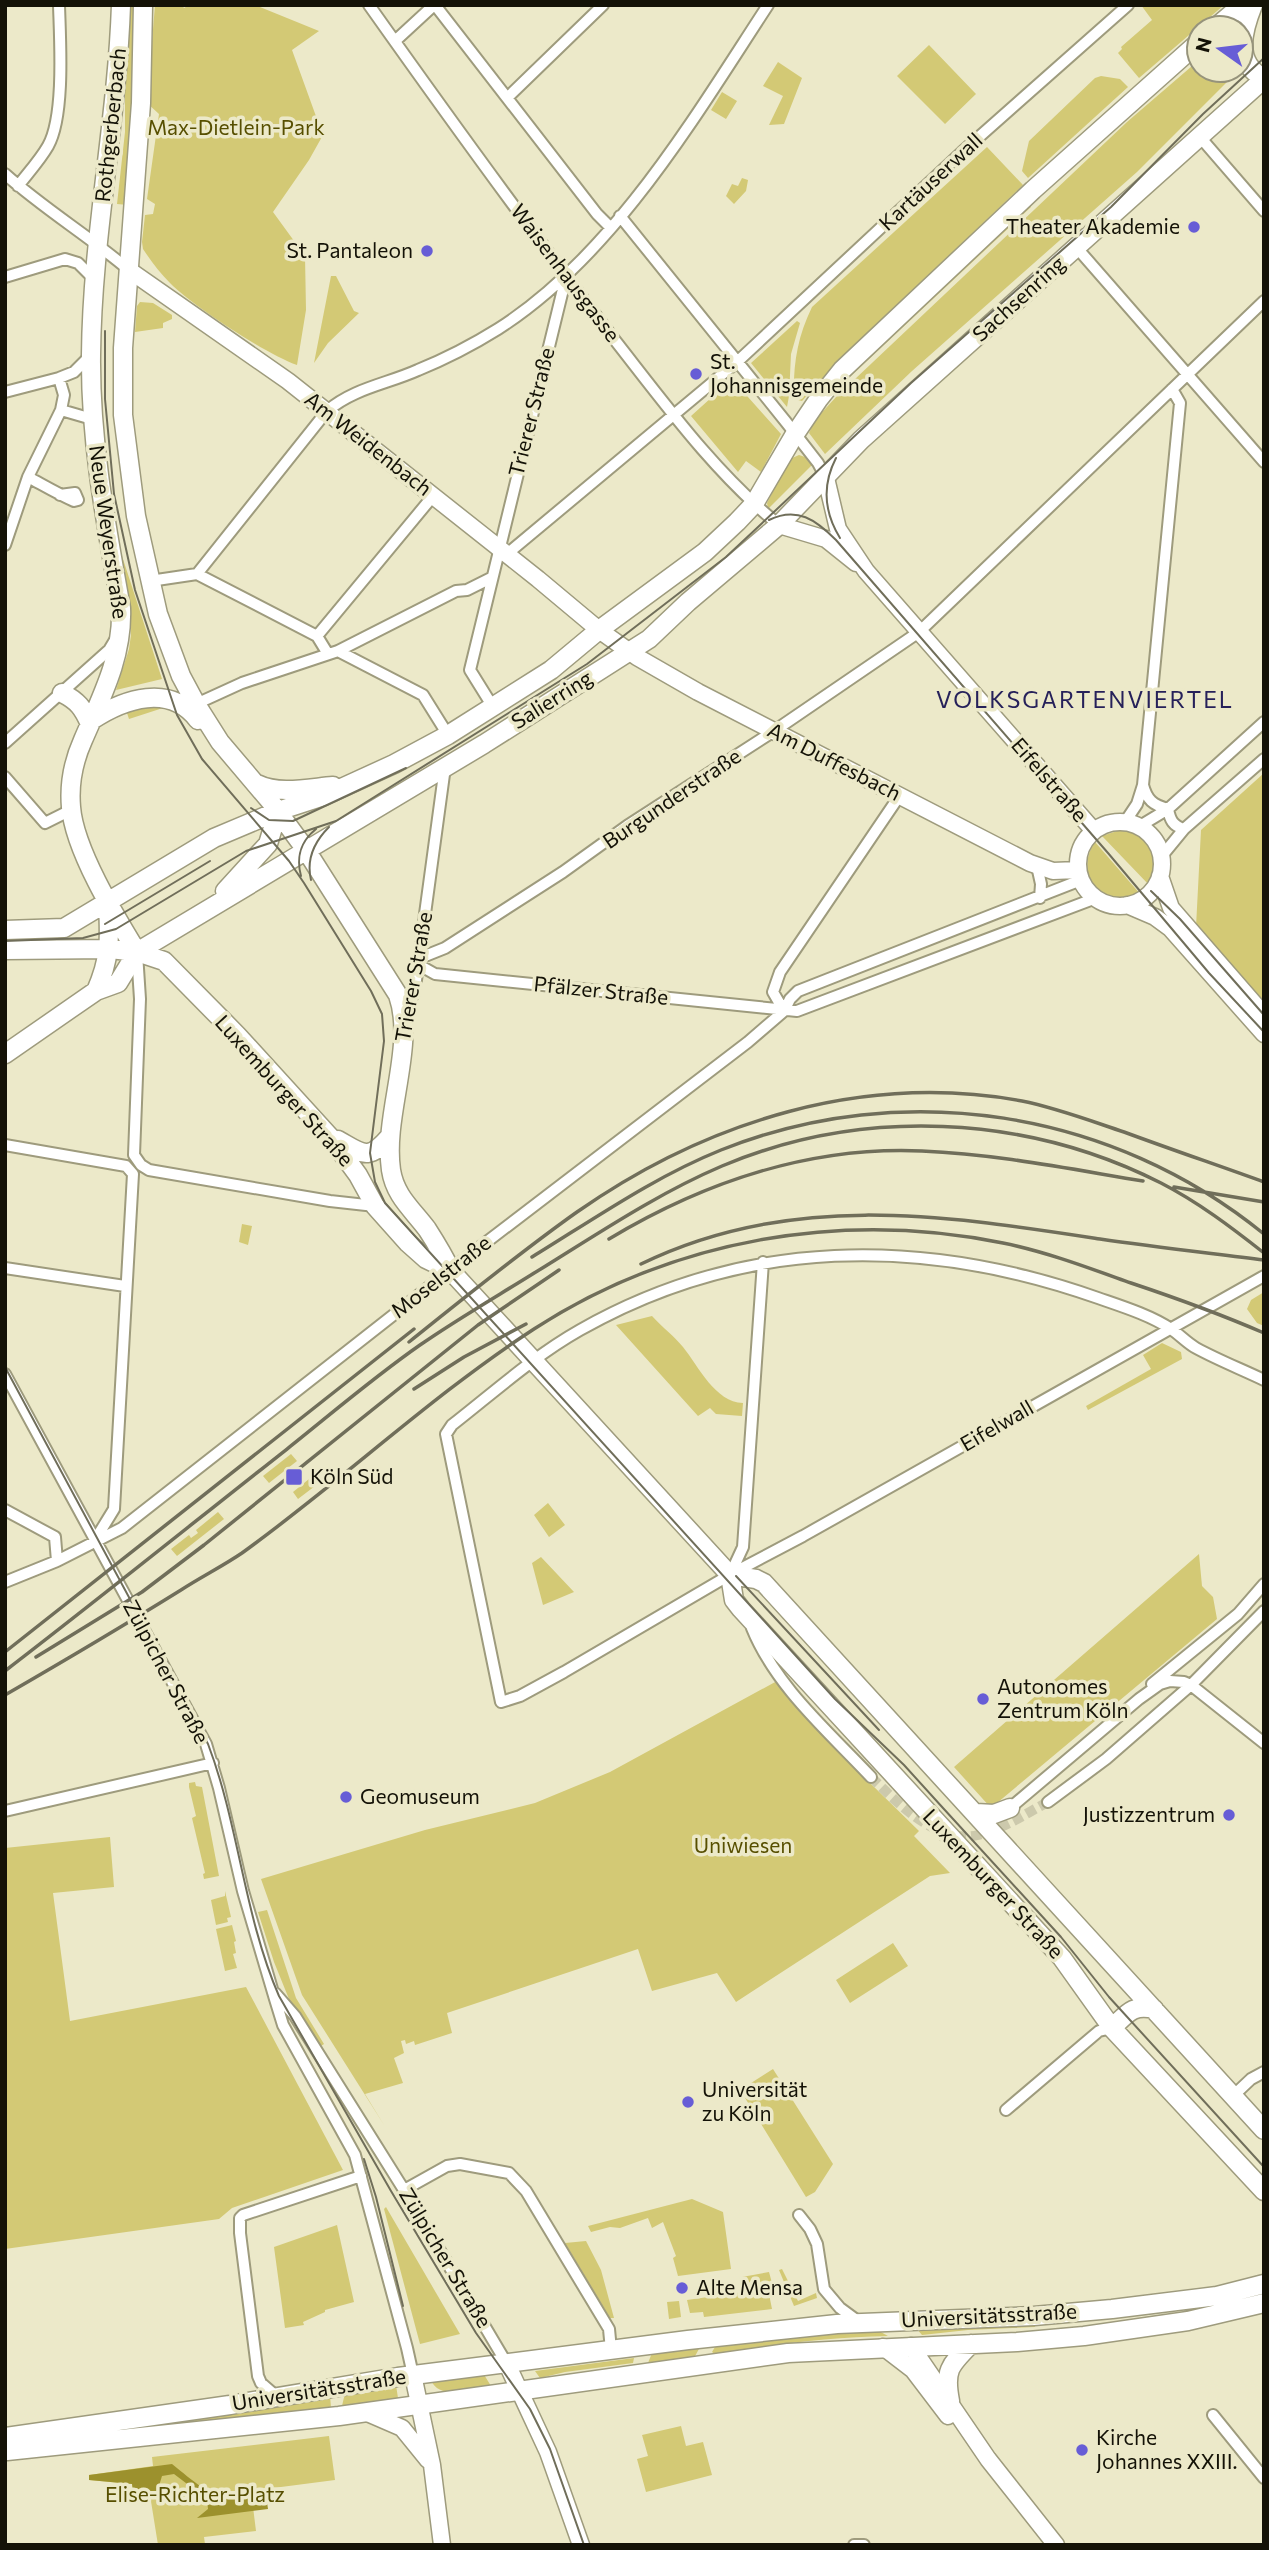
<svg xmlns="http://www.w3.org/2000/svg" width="1269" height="2550" font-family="Commissioner,sans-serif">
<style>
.green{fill:#d3c975}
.water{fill:#9c912d}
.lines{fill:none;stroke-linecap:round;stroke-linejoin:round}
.street-tunnel{stroke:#ccc9ac;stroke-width:10;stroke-dasharray:10 5;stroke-linecap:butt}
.street-casing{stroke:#9e9b7d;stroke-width:14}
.secondary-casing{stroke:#9e9b7d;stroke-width:19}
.primary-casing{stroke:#9e9b7d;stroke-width:21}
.street{stroke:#fff;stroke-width:10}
.secondary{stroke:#fff;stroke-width:16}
.primary{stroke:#fff;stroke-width:18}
.tram{stroke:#706e5a;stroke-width:2}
.rail{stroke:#706e5a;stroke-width:3.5}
.poi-dot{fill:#675dd6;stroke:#ece9c9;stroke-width:2.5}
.labels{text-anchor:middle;stroke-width:7;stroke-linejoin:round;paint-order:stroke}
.street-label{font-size:21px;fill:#141207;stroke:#ece9c9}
.park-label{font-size:21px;fill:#574f00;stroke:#ece9c9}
.poi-label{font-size:21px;fill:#141207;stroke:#ece9c9;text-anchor:start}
.neighbourhood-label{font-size:23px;letter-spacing:2px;fill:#26215a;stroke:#ece9c9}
</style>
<rect width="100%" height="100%" fill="#ece9c9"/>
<!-- green -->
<path class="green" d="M130 5H134L128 205 117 204 125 132V81Z
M155 5H178L185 8 186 5H255L319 31 292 50 317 119 315 124 323 135 309 160 273 212 305 256 306 310 297 365C266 354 194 307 170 283 160 273 151 261 143 249L142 242 145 215 153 214 155 204 147 199 159 114 147 103Z
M1141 5H1224L1139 78 1118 53 1122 49 1121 47 1152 20Z
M929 45 976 94 945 124 897 76Z
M1199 60V70H1239L1137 172 912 371 825 454 809 433 815 420 836 397 1127 122Z
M778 62 802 78 784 124 769 125 783 96 763 86Z
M1101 76 1120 79 1128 87 1028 178 1022 171 1029 141 1095 78Z
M722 92 737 101 726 119 711 110Z
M987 147 1023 185 840 360 802 401 794 399C793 365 797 338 812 307Z
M742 178 748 180 746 191 734 204 726 196 732 184 738 186Z
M1027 200 1031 207 837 389 830 391Z
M331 276H336L354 311 359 313 328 343 314 363Z
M140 302 153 303 172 315V319L163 323V328L135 332 137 306Z
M797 321 800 323 791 354 789 396 787 407 751 363Z
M732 379 781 434 761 472 746 461 738 472 691 416Z
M799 455 805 457 812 465 768 509 767 503 787 463 790 459Z
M122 556 162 679 116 690 129 649 131 635Z
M145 704 166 707 129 719 126 710Z
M1264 773V1004L1196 927 1201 830Z
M1123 829C1150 834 1167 862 1150 886L1102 836Z
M1095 842 1141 895C1104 914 1072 875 1095 842Z
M242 1224 252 1226 248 1245 239 1242Z
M1264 1292V1326L1257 1323 1247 1309 1251 1300Z
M652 1316C663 1328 673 1335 683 1347 699 1367 715 1402 743 1403L742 1416 716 1414 710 1408 698 1416 616 1325Z
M1162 1343 1181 1352 1182 1359 1088 1410 1086 1406 1151 1369 1143 1355Z
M291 1454 297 1461 269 1483 263 1476Z
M309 1479 315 1486 298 1499 293 1492Z
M548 1503 565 1525 549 1537 534 1515Z
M218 1512 224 1519 177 1556 171 1549 189 1535 191 1538 198 1533 196 1530Z
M1199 1554 1202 1586 1213 1597 1217 1619 991 1808 954 1767Z
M541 1557 574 1592 543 1605 532 1563Z
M777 1681 868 1781 919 1831 914 1836 950 1873 930 1876 736 2002 717 1973 652 1991 638 1949 447 2013 452 2033 415 2045 414 2041 406 2044 405 2040 401 2041 404 2053 394 2058 403 2083 365 2094 384 2125 302 1995 261 1879 425 1830 535 1803 610 1772Z
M195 1782 196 1786 202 1787 219 1876 204 1879 203 1874 205 1873 192 1818 196 1816 189 1787V1783Z
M110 1837 114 1887 53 1893 70 2021 246 1987 343 2170 232 2208 219 2219 5 2249V1848Z
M225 1891 231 1917 227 1918 228 1922 216 1925 211 1900 225 1896Z
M267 1910 296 1998 324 2044 318 2048 291 2004 274 1962 258 1912Z
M232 1925 236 1941 234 1942 236 1953 233 1954 237 1968 225 1971 216 1929Z
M893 1943 908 1966 850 2003 836 1980Z
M773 2069 833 2164 815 2192 806 2197 742 2093 751 2083Z
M692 2199 723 2212 731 2269 678 2276 673 2258 676 2256 663 2222 652 2228 648 2218 620 2228 610 2227 591 2232 588 2226Z
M386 2207 460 2334 420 2344 384 2209Z
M337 2225 354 2302 325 2310V2312L303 2322 304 2325 285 2328 274 2247Z
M586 2241 601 2270 614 2318H610L565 2243Z
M782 2269 798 2301 816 2293 817 2298 794 2306 779 2270Z
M769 2272 772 2283 767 2284 772 2309 704 2317 703 2312 690 2313 687 2300 743 2292 742 2277Z
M679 2301 681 2317 669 2319 667 2302Z
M1034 2323 1035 2327 968 2330 922 2335 916 2328 992 2327Z
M840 2330H877L888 2336C829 2337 774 2344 716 2355L712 2352 715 2347Z
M700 2347 694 2358 648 2363 652 2353Z
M634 2358 633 2363 565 2372 540 2378 535 2371Z
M483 2373 491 2386C473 2389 439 2401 431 2380Z
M396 2385 398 2398 342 2406 345 2393Z
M330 2395 331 2408 212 2424 90 2435 89 2432Z
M681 2426 686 2446 703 2442 712 2475 646 2492 637 2459 648 2456 642 2435Z
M329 2436 335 2480 251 2491 256 2531 204 2537 205 2544 158 2545 150 2495 134 2497 132 2484 89 2480V2475L153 2466 152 2457Z"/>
<!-- water -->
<path class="water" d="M172 2464C185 2474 214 2501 231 2498 243 2496 253 2490 265 2489L268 2509 197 2518 208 2509 207 2499 174 2474 162 2476 158 2489 166 2494 150 2498V2495L134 2497 132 2484 89 2480V2475Z"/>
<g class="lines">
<!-- street-tunnel -->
<path class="street-tunnel" d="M871 1777C898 1803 937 1845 978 1835 1003 1829 1025 1814 1048 1802"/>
<defs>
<path id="street" d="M369 5C449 118 530 230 614 339 665 404 715 473 779 525
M435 5 597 214 610 227
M395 41 434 5
M507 98 603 5
M1200 137 1264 211
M5 174C44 209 89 236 129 270
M18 186C28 173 40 160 48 146 65 116 60 40 59 5
M620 216 786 422 818 463 826 478
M1077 248 1264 462
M5 277 65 259 78 263 95 280
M5 392 59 378 74 372 91 355
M61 410 92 419
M28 477C43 485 58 494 74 501L78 500 75 493 60 495
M5 545 28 477 61 410 64 395 59 378
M507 554 737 362 962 152 1128 5
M197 574 317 636 328 654
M150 581 197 574 327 411C354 388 387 384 418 370 445 359 474 344 498 329 614 255 694 118 768 5
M317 636 433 496
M338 651 423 695 448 735
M196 704 242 683 338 651 456 591 467 590 491 578
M493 707 470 670 566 277
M5 743 109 650 115 640
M5 777 45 823 71 810
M1143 785C1147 800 1153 805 1168 809
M1168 809C1170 820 1173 826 1184 829
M1125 822 1137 804 1143 785 1180 403 1172 389
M1140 826 1168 809 1264 722
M1161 857 1184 829 1264 759
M1037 866 1041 884 1040 898
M137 953 140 999 134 1155 141 1165 149 1170 330 1201 375 1206
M420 958 445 948 563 872 627 826 774 731 919 632 1264 301
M419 965 435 974 797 1011 1096 898
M404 1011 414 993 416 980 445 767
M784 1011 773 992 780 972 900 795
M5 1145 126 1166 133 1174 114 1509 95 1540
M5 1268 125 1286
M1264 1276 803 1536 733 1573 564 1672 520 1696 501 1702 446 1434 452 1425C493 1393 534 1356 580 1330 744 1237 922 1236 1098 1298 1121 1306 1150 1315 1171 1329 1180 1335 1187 1343 1196 1348 1218 1360 1241 1369 1264 1380
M5 1374 206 1744 219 1788 243 1891 275 1999 283 2025 355 2155 407 2348 413 2375
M5 1510 55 1537 57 1561
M730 1575 743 1547 763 1262
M5 1582 57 1561 122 1528 480 1247 748 1042 784 1011 790 999 798 991 1081 880
M752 1628C776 1687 828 1731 871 1777
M1152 1684 1238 1614 1264 1584
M1048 1802 1106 1759 1191 1685 1264 1611
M1010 1808 1139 1699 1160 1684 1170 1681 1184 1682 1191 1685 1264 1743
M5 1811 213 1763
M275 1993 295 2016 404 2190 507 2364
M1233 2096 1251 2079 1264 2072
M1006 2110 1099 2031 1112 2028
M404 2190 447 2166 460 2164 509 2173 526 2191 609 2329 611 2350
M799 2215 810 2229 817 2244 824 2289 840 2308 859 2322
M276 2396 261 2383 258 2376 240 2233V2218L243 2215 361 2176
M1213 2415 1264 2478
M854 2545H864"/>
<path id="secondary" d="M129 270 288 381 538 579 599 630 637 657 698 692 1030 863 1053 871 1078 870
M826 478 838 529 866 571 1094 831
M779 525 826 539 856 563
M1078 864a42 42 0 1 1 84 0a42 42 0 1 1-84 0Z
M1160 876 1171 908 1264 1015
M1127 905 1155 917 1170 928 1264 1034
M911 2346 988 2459 1056 2545
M883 2347 913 2370 948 2416
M507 2364 548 2452 581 2545
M413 2375 432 2465 442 2545
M365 2412 402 2428 428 2460"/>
<path id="primary" d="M121 5C117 122 92 238 91 355 90 441 106 524 121 608 123 656 102 696 83 740 74 760 69 784 71 807 74 849 115 916 137 952
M143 5 141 103 123 348V415L136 516 158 614 181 676 196 704 220 742 270 801 306 850 398 995C416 1047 383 1114 391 1170 395 1196 412 1209 427 1229 436 1243 444 1256 451 1271L730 1575 756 1579 764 1583 1264 2130
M1253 5C1243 30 1233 63 1264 78
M1215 28 1242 5
M62 693C78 701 83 708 90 724
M92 720C124 699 170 683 198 720
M257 784C279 795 309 788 333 786
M225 891 268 844 278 811
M5 930 64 928 214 838 278 811 324 796 394 764 448 735 551 670 599 630 705 552 737 522 754 504 795 434 818 400 842 370 1033 190 1199 42
M5 950 110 949 137 952 164 961 237 1035 331 1138 358 1175 375 1206 408 1243 426 1259 451 1271
M96 991C110 959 110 940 108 906
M5 1054 96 991 118 983 137 952 484 744 649 639 688 602 779 525 861 440 1264 79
M338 1140C363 1154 368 1162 390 1136
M730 1575 734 1600 741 1609 1062 1958 1112 2028 1264 2191
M976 1813 994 1814 1010 1808
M1112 2028C1127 2014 1132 2004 1154 2009
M950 2401C944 2370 950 2365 971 2344
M6 2437 230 2405 398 2377 688 2340 837 2324 1034 2316 1112 2309 1217 2296 1264 2284
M7 2451 339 2416 788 2353 1017 2342 1084 2336 1188 2321 1264 2303"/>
</defs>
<!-- street casing -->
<use href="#street" class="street-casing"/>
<!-- secondary casing -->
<use href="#secondary" class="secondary-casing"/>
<!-- primary casing -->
<use href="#primary" class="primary-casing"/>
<!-- street -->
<use href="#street" class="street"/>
<!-- secondary -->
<use href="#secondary" class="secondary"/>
<!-- primary -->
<use href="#primary" class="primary"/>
<!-- tram -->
<path class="tram" d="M105 331V399L114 494 135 590 177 715 202 759 289 861 304 883 371 991 382 1014 384 1041 370 1153 375 1182 385 1203 835 1699 904 1765 943 1808 1061 1937 1109 1997 1264 2167
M836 458C822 485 824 512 840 538
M769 520C797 506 816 520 836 540L1108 853 1209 973 1264 1032
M251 808 269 820 293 821 406 768
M301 876C296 857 300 842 316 829
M311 880C306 859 315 841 329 827
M1151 891 1180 919 1264 1015
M105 924 210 861
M5 941 83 938 116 929 246 851 336 821 587 664 726 557 911 383 1111 207 1203 114 1264 58
M5 1367 208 1744C239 1825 244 1916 279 1996L391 2191 476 2333 530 2409 550 2449 584 2545
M736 1576 879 1730
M364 2159 376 2197 403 2306"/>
<!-- rail -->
<path class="rail" d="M1174 1187 1264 1202
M609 1239C704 1182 811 1146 922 1151 996 1154 1070 1169 1143 1181
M532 1257C594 1219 654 1177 721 1150 903 1077 1112 1110 1264 1234
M641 1264C791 1191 942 1215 1100 1239 1154 1247 1209 1253 1264 1260
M409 1342C464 1298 519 1253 577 1212 707 1121 864 1072 1022 1101 1057 1108 1091 1121 1124 1132 1170 1149 1217 1165 1264 1182
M414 1389 464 1357 526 1324
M5 1652 414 1329
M36 1657 142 1592 204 1545 478 1325 559 1270
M5 1671C100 1598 193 1523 287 1449 331 1414 374 1377 420 1345 456 1320 494 1298 531 1275 593 1237 654 1195 722 1166 862 1107 1025 1114 1161 1183 1198 1202 1231 1227 1264 1253
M5 1695C64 1661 123 1626 181 1590 201 1577 223 1566 242 1553 342 1481 431 1396 534 1329 673 1239 842 1210 1003 1243 1047 1252 1089 1268 1131 1283 1176 1298 1220 1314 1264 1333"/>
</g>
<!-- markers -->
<g class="poi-dot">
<circle cx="1194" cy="227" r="7"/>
<circle cx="427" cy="251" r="7"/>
<circle cx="696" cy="374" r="7"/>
<rect x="285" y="1468" width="18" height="18" rx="3.5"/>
<circle cx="983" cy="1699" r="7"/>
<circle cx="346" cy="1797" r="7"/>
<circle cx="1229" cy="1815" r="7"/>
<circle cx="688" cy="2102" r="7"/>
<circle cx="682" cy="2288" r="7"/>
<circle cx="1082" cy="2450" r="7"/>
</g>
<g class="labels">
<!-- street labels -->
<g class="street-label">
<text transform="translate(111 125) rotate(-84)" y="7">Rothgerberbach</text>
<text transform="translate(931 182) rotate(-43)" y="7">Kartäuserwall</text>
<text transform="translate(565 273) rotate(53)" y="7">Waisenhausgasse</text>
<text transform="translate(1019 299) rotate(-42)" y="7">Sachsenring</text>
<text transform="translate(532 412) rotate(-76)" y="7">Trierer Straße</text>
<text transform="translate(368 444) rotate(38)" y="7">Am Weidenbach</text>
<text transform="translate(108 532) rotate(82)" y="7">Neue Weyerstraße</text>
<text transform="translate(552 700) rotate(-32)" y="7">Salierring</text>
<text transform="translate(834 762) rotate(27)" y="7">Am Duffesbach</text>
<text transform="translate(1049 780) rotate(49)" y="7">Eifelstraße</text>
<text transform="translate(672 799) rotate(-34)" y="7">Burgunderstraße</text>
<text transform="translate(414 977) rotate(-80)" y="7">Trierer Straße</text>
<text transform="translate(601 991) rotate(6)" y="7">Pfälzer Straße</text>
<text transform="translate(284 1091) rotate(48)" y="7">Luxemburger Straße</text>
<text transform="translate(441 1277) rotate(-38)" y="7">Moselstraße</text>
<text transform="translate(997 1426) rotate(-30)" y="7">Eifelwall</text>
<text transform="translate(166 1672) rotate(62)" y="7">Zülpicher Straße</text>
<text transform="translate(993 1884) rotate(47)" y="7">Luxemburger Straße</text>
<text transform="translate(445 2258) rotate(59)" y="7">Zülpicher Straße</text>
<text transform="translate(989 2316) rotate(-3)" y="7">Universitätsstraße</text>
<text transform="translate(319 2390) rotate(-9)" y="7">Universitätsstraße</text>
</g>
<!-- park labels -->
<g class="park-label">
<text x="236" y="135">Max-Dietlein-Park</text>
<text x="743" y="1853">Uniwiesen</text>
<text x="195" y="2502">Elise-Richter-Platz</text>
</g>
<!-- poi labels -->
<g class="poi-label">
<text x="1180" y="234" text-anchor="end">Theater Akademie</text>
<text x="413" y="258" text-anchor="end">St. Pantaleon</text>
<text x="710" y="369">St.<tspan x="710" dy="24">Johannisgemeinde</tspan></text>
<text x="310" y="1484">Köln Süd</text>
<text x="997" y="1694">Autonomes<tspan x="997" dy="24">Zentrum Köln</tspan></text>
<text x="360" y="1804">Geomuseum</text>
<text x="1215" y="1822" text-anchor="end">Justizzentrum</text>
<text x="702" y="2097">Universität<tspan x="702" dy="24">zu Köln</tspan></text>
<text x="696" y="2295">Alte Mensa</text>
<text x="1096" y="2445">Kirche<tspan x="1096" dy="24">Johannes XXIII.</tspan></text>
</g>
<!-- neighbourhood labels -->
<g class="neighbourhood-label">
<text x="1085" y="708">VOLKSGARTENVIERTEL</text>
</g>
</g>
<!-- border -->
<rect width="1269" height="2550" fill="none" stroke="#141207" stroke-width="14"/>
<!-- north arrow -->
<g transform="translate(1220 49) rotate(284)"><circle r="33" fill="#ece9c9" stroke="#96937b" stroke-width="2"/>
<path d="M0-5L12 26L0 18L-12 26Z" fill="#675dd6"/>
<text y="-10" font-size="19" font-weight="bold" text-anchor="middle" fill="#141207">N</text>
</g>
</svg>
